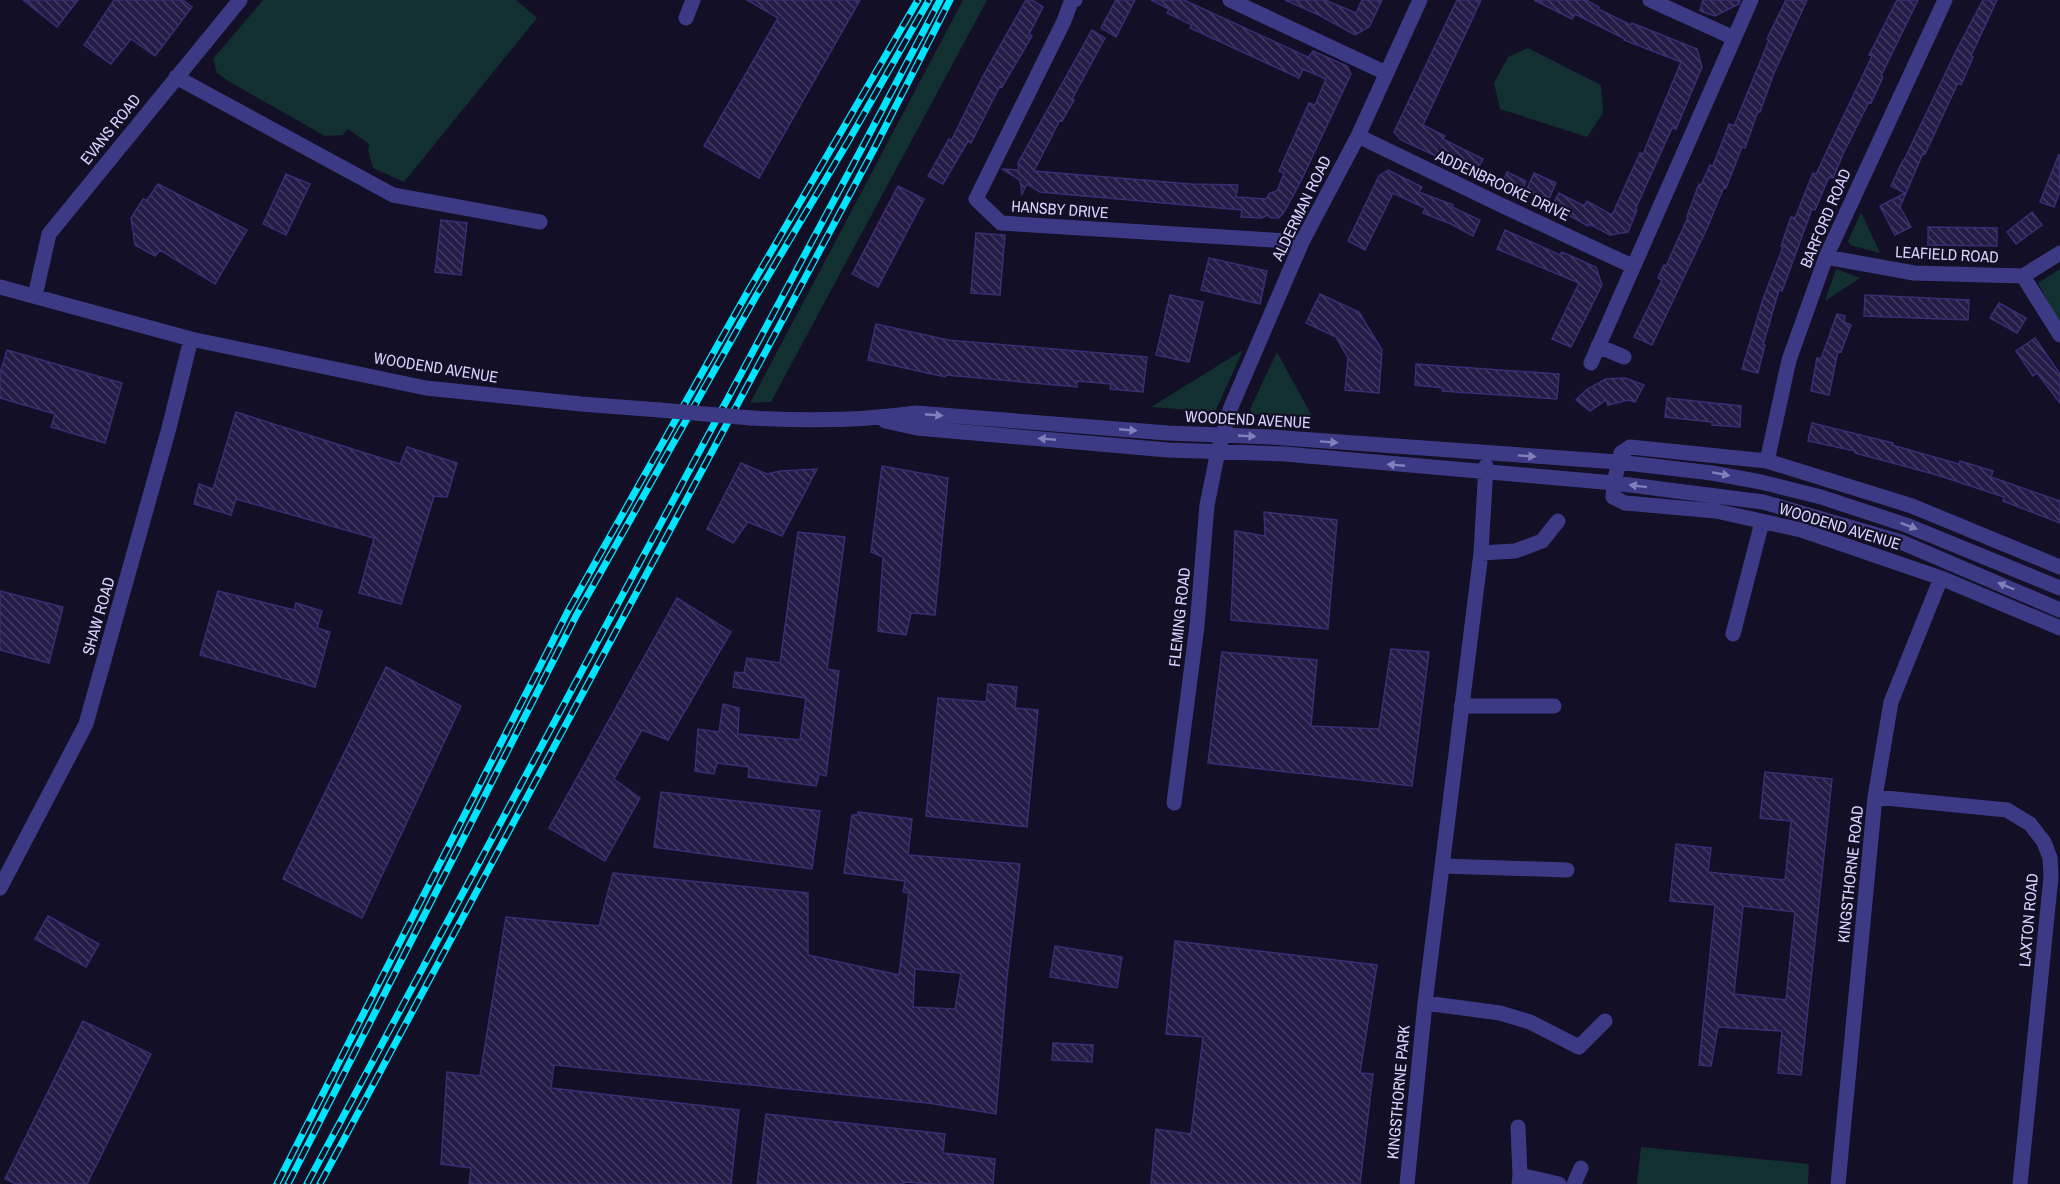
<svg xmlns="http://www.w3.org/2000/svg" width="2060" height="1184" font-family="'Archivo Narrow',sans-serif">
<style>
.green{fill:#12302f}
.building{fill:url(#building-back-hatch);stroke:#3b2d73;stroke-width:1.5;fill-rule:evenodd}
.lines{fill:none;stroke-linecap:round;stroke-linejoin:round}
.minor{stroke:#3d3a85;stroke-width:15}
.rail-casing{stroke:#00e5ff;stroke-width:7}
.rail{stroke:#130f26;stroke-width:4.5;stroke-dasharray:14;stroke-linecap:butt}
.minor-bridge{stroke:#3d3a85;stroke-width:15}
.oneway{fill:#837fbc}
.labels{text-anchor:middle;stroke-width:4.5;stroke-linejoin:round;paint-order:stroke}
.street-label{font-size:16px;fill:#d9d4ff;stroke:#130f26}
</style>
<defs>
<pattern id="building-back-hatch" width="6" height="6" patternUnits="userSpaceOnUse" patternTransform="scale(1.5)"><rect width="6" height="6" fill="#241b47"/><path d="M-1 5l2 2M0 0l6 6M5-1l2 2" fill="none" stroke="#433b63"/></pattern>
</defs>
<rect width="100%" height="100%" fill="#130f26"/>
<!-- green -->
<path class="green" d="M263 0H516L537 18 404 182 373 168 368 150 369 144 348 129 342 135 325 136 228 81 217 73 213 59Z
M963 0H987L771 402 750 403Z
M1528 48 1601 85 1603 113 1587 137 1500 109 1494 83 1508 57Z
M1861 212 1880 253 1850 245 1848 241Z
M1836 269 1860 278 1825 301Z
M2060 269V325L2038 283Z
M1243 350 1215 412 1151 407Z
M1277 352 1313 418 1252 414 1250 409Z
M1641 1147 1809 1164 1808 1184H1637Z"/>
<!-- building -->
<path class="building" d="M23 0H78L57 27Z
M114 0H183L192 7 155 56 131 39 111 64 84 45Z
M747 0H860L759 178 704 146 778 18Z
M1026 0H1032L1043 7 1029 34 1032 36 1002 87 1000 86 971 143 968 141 943 184 928 176 949 139 951 141 983 76Z
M1116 0H1135L1116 37 1101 28Z
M1151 0H1184L1308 57 1307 59 1313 51 1347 66 1351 74 1301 181 1284 212 1279 218H1271L1267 215 1262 218 1241 217 1242 210 1040 192 1027 184 1022 194 1020 180 1002 169 1019 170 1018 163 1092 30 1105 38 1072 99 1074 100 1062 121 1060 120 1034 171 1191 184 1238 185 1236 197 1266 199 1270 193 1277 191 1284 173 1279 171 1309 103 1315 105 1326 79 1303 69 1299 78 1190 28 1192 25 1167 13 1169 9Z
M1285 0H1325L1356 13 1362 0H1382L1369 27 1355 35 1319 15Z
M1457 0H1481L1423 125 1445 136 1443 139 1483 159 1475 174 1401 140 1394 132Z
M1534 0H1586L1599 7 1598 9 1631 25 1632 23 1697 49 1702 67 1676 129 1672 128 1635 210H1637L1628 232 1610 235 1589 224 1588 226 1552 206 1559 193 1584 206 1587 201 1612 215 1640 153 1643 154 1681 62 1624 40 1625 39 1575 14 1572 19Z
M1703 0H1740L1739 4 1715 16 1700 11Z
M1786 0H1807L1774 73 1760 112 1758 111 1745 148 1742 147 1726 188 1724 187 1708 226 1652 345 1634 337 1662 280 1658 278 1664 265 1666 266 1688 217 1687 216 1699 184 1701 185 1710 165 1713 166 1729 124 1734 126 1769 40 1767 39Z
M1897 0H1918L1881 76 1883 77 1871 103 1869 102 1844 152 1833 178 1829 177 1815 210 1812 209 1782 291 1779 290 1763 345H1765L1758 373 1742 369 1763 299 1783 247 1781 246 1791 217 1795 218 1813 173 1816 174 1872 56 1869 55Z
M1983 0H1997L1971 56 1973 57 1961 85 1958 83 1925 154 1923 153 1900 207 1911 227 1895 235 1880 206 1905 193 1891 186 1903 160H1904L1957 49Z
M2059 154 2060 191 2054 207 2040 202Z
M1388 170 1422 187 1419 192 1453 205 1452 207 1480 220 1473 236 1451 224 1423 213 1425 208 1393 193 1365 250 1348 241 1379 176Z
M1507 172 1526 181 1521 193 1502 184Z
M1534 173 1556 183 1548 201 1526 191Z
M286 174 310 184 286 235 263 224Z
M158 184 247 230 215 284 160 250 155 256 135 245 131 218 143 199 147 200Z
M898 186 924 199 878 287 852 274Z
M2032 212 2042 225 2016 244 2007 232Z
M441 220 467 223 461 275 435 272Z
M1928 227 1997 228V246L1928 245Z
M1505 230 1560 255 1562 252 1596 267 1602 285 1571 347 1552 339 1579 283 1497 249Z
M976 233 1005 235 1000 295 971 293Z
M1209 258 1267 271 1260 304 1201 290Z
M1320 294 1359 312 1382 350 1379 393 1345 390 1348 358 1336 337 1306 323Z
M1170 295 1203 302 1189 362 1156 355Z
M1865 295 1969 300 1968 320 1864 316Z
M1999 303 2026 318 2017 333 1990 318Z
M1837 314 1845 316 1844 322 1851 325 1841 352 1838 351 1829 395 1811 391 1817 358 1821 359Z
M876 324 948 340 1147 357 1143 392 1110 389 1111 384 1077 381V387L946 375 945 377 868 360Z
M2035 338 2060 374V403L2037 373 2033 376 2016 351Z
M7 350 122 383 105 443 51 427 55 414 0 398V373Z
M1416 364 1559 374 1557 399 1442 391 1443 388 1415 385Z
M1625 378 1644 385 1635 402 1628 400 1608 405 1606 400 1590 411 1576 400 1587 389 1606 379Z
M1667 398 1741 406 1740 427 1712 425V422L1665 417Z
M236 412 400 464 407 447 457 463 447 497 434 496 401 604 359 593 374 538 236 499 231 515 194 504 199 484 213 489Z
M1812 423 1893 443 1892 445 1959 464 1960 461 1993 471 1991 477 2060 501V523L2003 501 2004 497 1937 475 1855 453V451L1808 441Z
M741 463 767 474 780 471 817 469 782 536 748 522 733 543 707 529Z
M882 466 948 478 935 615 911 613 906 635 878 631 883 557 871 552Z
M1264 512 1337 520 1328 629 1231 620 1235 531 1265 536Z
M798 532 845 537 827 669 839 671 826 776 819 774 816 786 748 777 749 767 717 763 714 774 695 771 698 729 719 732 723 704 739 708 738 734 800 740 806 698 733 687 735 672 744 673 747 658 780 663Z
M0 591 63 607 49 663 0 650Z
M218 591 294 610 296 603 322 611 317 628 330 632 315 687 200 655Z
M677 598 731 632 668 740 642 730 614 779 640 798 605 861 549 828Z
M1391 649 1429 652 1412 786 1208 763 1222 652 1317 660 1311 726 1379 729Z
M386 667 461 706 362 918 283 879Z
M988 684 1017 687 1015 708 1038 710 1027 827 926 816 938 698 986 702Z
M1765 772 1832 779 1801 1075 1778 1073 1782 1031 1718 1027 1711 1066 1699 1065 1715 905 1670 901 1676 844 1711 848 1708 872 1785 880 1791 821 1760 818ZM1743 906 1795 912 1786 1000 1734 994Z
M661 792 820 811 812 869 654 847Z
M858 812 912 819 908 855 1020 864 1007 977 996 1114 928 1103 554 1065 551 1088 739 1110 731 1184H469L471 1168 441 1164 447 1072 480 1076 506 917 599 926 613 873 808 893V955L899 975 909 893 903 892 905 881 844 873 852 815H858ZM915 969 961 973 955 1009 913 1007Z
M48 916 99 944 86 967 35 939Z
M1175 941 1377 965 1360 1073 1373 1074 1360 1184H1151L1156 1129 1191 1134 1203 1037 1166 1034Z
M1055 946 1122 957 1117 988 1050 977Z
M83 1021 151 1054 87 1184H16L5 1179Z
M1053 1043 1093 1045 1092 1062 1052 1060Z
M766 1114 945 1134 943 1153 995 1159 993 1184H934L904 1182V1184H757Z"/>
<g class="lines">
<!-- minor -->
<path class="minor" d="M1075 0 1071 2 1064 21 976 199 1001 223 1302 242
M1230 0 1386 73
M1650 0 1734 38
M686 18 693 0
M176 77 393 195 540 222
M1358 136 1501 205 1632 266
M1826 257 1914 273 2023 276 2060 253
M2023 276 2060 335
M0 287 191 339 426 388 581 404 660 410
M35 296 49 234 240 0
M1598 346 1624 357
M1591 363 1751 0
M751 418C806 421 861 421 916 413L1168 433 1271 437 1618 462 1712 473 1761 482 1821 497 1906 525 2060 588
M885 421 917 428 1168 450 1285 454 1614 483 1763 502 1901 542 2060 610
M1767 461 1789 360 1826 257 1945 0
M1481 553 1515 551 1542 541 1558 521
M2060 567 1912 506 1767 461 1630 447 1621 453 1614 483 1613 497 1625 503 1716 511 1801 530 1941 578 2060 628
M1733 634 1762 522
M1461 706H1554
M1875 797 2007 810 2030 824 2044 842 2050 858 2051 877 2020 1184
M1174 803 1197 626 1207 505 1218 451 1231 407 1302 242 1358 136 1420 0
M1443 866 1567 870
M0 888 86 724 169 428 191 339
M1425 1003 1500 1013 1530 1022 1579 1047 1605 1021
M1518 1127 1520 1175 1519 1184
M1520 1175 1559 1184
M1407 1184 1425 1003 1481 553 1486 466
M1574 1184 1581 1168
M1838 1184 1875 797 1891 702 1941 578"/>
<defs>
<path id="rail" d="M277 1184 568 611 747 293 918 0
M288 1184 576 616 755 298 849 140 929 0
M307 1184 863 146 940 0
M320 1184 873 151 950 0"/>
</defs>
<!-- rail casing -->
<use href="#rail" class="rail-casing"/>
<!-- rail -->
<use href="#rail" class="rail"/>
<!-- minor-bridge -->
<path class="minor-bridge" d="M660 410 751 418"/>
</g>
<!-- one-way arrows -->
<defs><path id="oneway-solid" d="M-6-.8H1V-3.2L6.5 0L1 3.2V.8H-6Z" transform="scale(1.5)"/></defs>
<g class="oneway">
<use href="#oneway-solid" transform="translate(934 415) rotate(5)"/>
<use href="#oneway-solid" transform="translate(1128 430) rotate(5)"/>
<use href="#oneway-solid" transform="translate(1247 436) rotate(3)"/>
<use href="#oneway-solid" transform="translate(1047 439) rotate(-175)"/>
<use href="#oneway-solid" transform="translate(1329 442) rotate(4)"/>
<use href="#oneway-solid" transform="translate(1527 456) rotate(4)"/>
<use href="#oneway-solid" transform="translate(1396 465) rotate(-175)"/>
<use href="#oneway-solid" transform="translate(1721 474) rotate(10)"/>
<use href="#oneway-solid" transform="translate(1638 486) rotate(-173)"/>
<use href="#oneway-solid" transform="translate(1909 526) rotate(21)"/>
<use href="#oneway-solid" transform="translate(2006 586) rotate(-157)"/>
</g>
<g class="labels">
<!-- street labels -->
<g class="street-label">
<text transform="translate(110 129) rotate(-51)" y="6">EVANS ROAD</text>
<text transform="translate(1503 185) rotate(25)" y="6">ADDENBROOKE DRIVE</text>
<text transform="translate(1301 208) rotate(-64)" y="6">ALDERMAN ROAD</text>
<text transform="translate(1060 209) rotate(4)" y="6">HANSBY DRIVE</text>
<text transform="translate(1825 218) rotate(-67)" y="6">BARFORD ROAD</text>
<text transform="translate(1947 254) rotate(3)" y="6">LEAFIELD ROAD</text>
<text transform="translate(436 367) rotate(9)" y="6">WOODEND AVENUE</text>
<text transform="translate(1248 419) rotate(3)" y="6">WOODEND AVENUE</text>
<text transform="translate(1840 526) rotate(17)" y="6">WOODEND AVENUE</text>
<text transform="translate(98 616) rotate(-74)" y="6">SHAW ROAD</text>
<text transform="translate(1179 617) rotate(-84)" y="6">FLEMING ROAD</text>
<text transform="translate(1850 874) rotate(-84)" y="6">KINGSTHORNE ROAD</text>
<text transform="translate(2028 920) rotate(-85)" y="6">LAXTON ROAD</text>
<text transform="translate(1398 1092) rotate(-85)" y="6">KINGSTHORNE PARK</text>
</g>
</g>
</svg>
